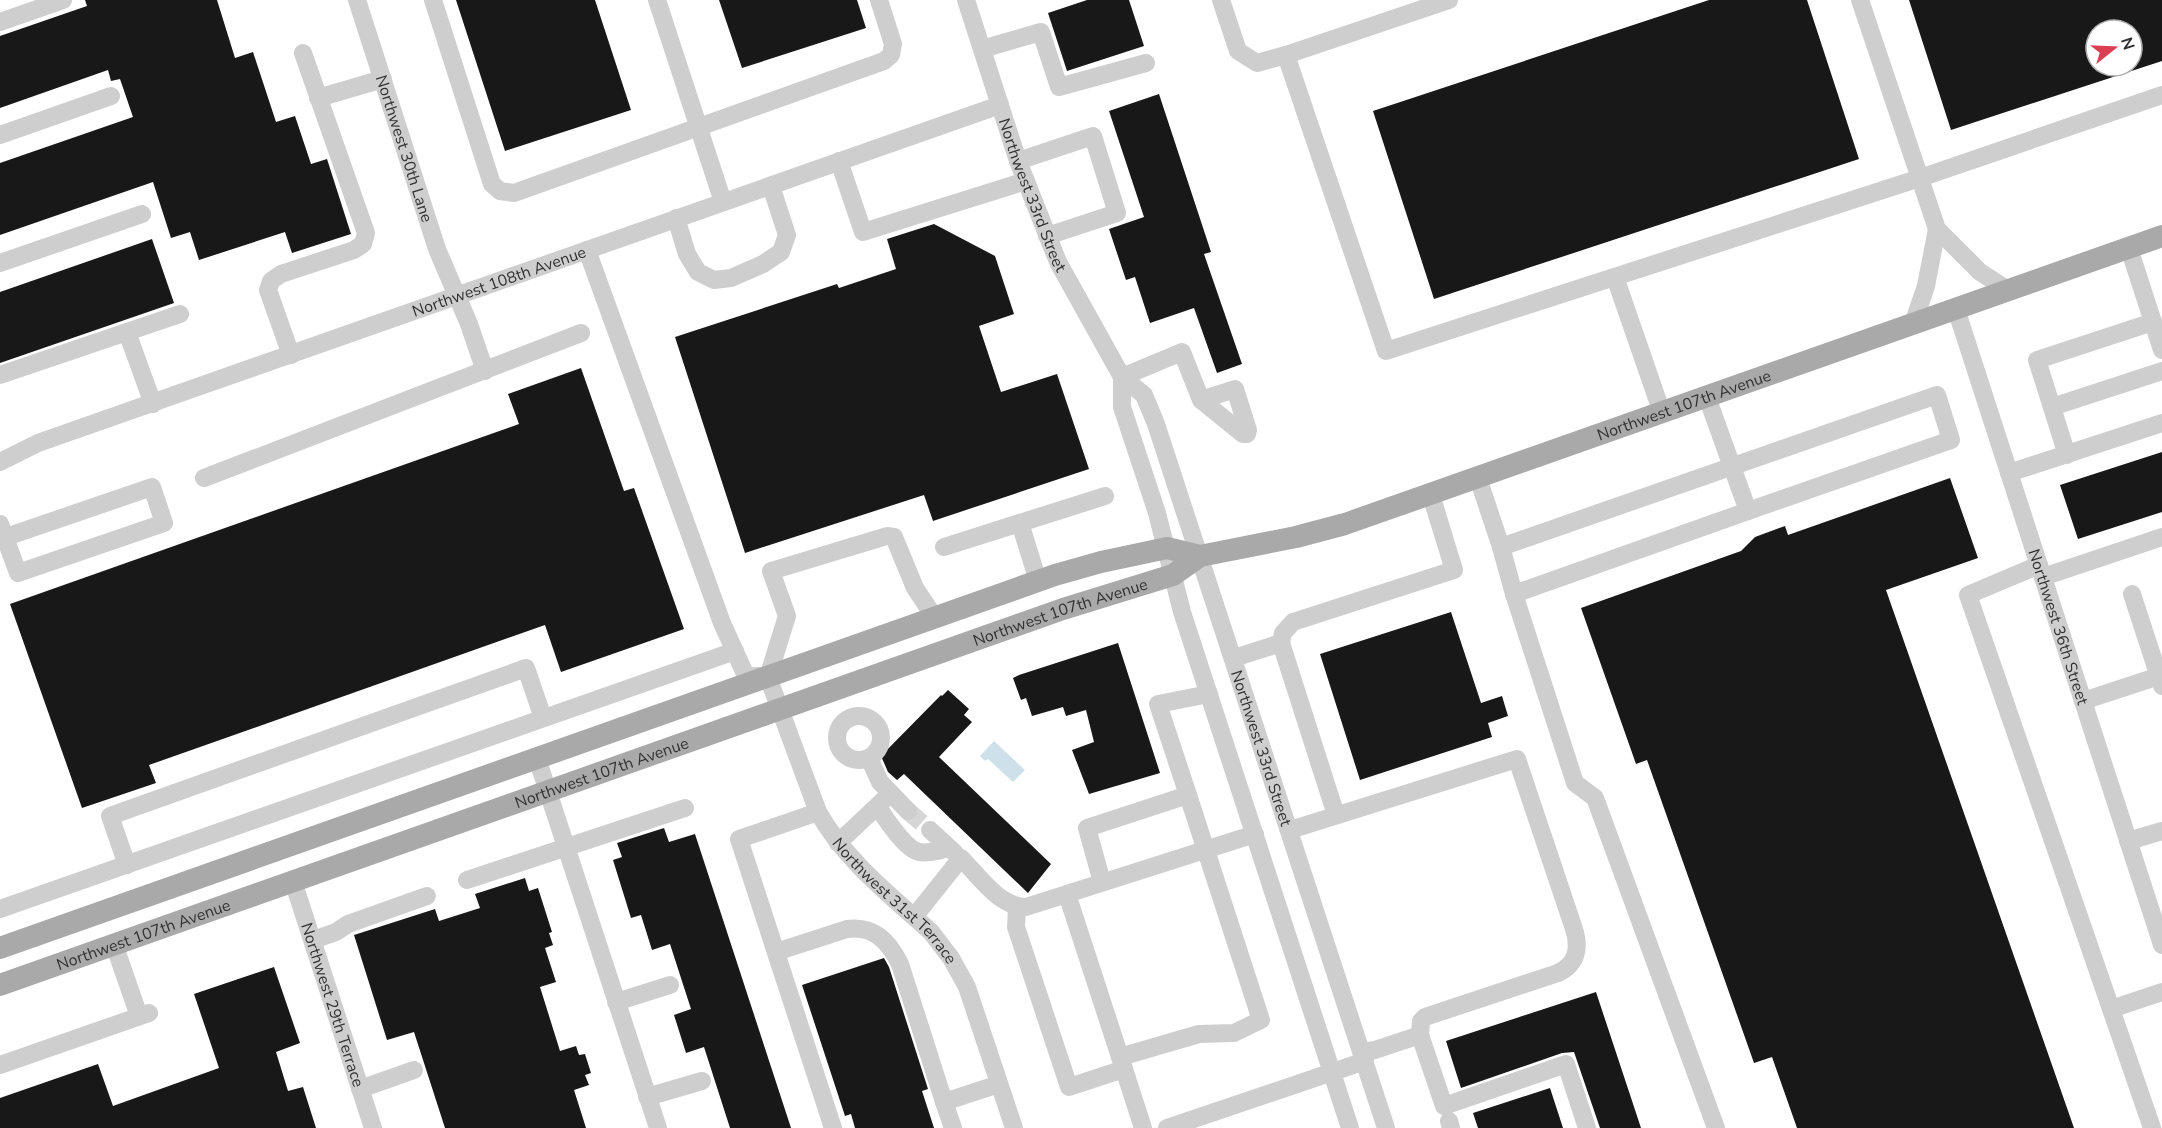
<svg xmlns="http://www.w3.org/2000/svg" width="2162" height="1128" font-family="'Nunito Sans',sans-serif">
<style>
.water{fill:#cee1eb}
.building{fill:#181818;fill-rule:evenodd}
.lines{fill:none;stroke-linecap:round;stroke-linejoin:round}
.minor-tunnel{stroke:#d6d6d6;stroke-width:18;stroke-dasharray:18 9;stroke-linecap:butt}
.minor{stroke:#cecece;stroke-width:18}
.major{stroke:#a9a9a9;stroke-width:22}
.labels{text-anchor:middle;stroke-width:6;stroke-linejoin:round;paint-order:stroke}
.street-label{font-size:16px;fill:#313131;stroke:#fff}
</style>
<rect width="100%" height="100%" fill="#fff"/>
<!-- water -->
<path class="water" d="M994 741 1025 770 1013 782 988 759 985 761 980 756Z"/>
<!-- building -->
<path class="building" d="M85 0H217L235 58 253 52 276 122 295 116 311 164 327 159 351 234 292 253 285 232 199 260 190 232 171 238 153 182 0 235V163L133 117 120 79 111 81 108 70 0 108V36L87 6Z
M456 0H595L631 110 505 151Z
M719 0H857L866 28 742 68Z
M1087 0H1129L1144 46 1067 71 1048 13Z
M1709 0H1807L1859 159 1434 299 1373 111Z
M1909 0H2162V61L1951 130ZM2096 30H2132V66H2096Z
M1159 94 1211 252 1204 254 1242 364 1217 373 1194 308 1150 323 1135 277 1126 280 1109 229 1144 217 1109 111Z
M934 224 995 256 1014 314 979 326 1001 392 1057 374 1089 469 933 521 924 495 745 553 675 337 837 284 839 288 896 269 887 239Z
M152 239 174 303 0 363V292Z
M581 368 624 491 634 488 684 629 561 672 545 625 149 765 156 783 82 808 10 604 519 424 508 394Z
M2162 452V512L2078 539 2060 485Z
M1950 478 1978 558 1886 590 2074 1128H1797L1772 1057 1754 1063 1647 760 1636 764 1581 608 1741 551 1755 537 1785 526 1788 535Z
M1451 612 1481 703 1502 696 1508 716 1488 723 1492 737 1360 780 1320 654Z
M1118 643 1160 773 1089 794 1072 750 1094 742 1086 710 1066 716 1063 707 1032 716 1026 698 1021 700 1013 678 1019 675Z
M948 690 969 709 964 715 972 722 939 757 1051 864 1028 893 904 774 897 780 888 772 881 756 941 695 942 696Z
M664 828 669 842 695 834 791 1128H730L704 1047 686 1053 674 1015 691 1009 670 944 652 950 641 915 631 918 613 860 622 857 617 843Z
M525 878 529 891 538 888 552 932 549 933 553 945 545 948 556 982 540 987 560 1051 576 1046 579 1055 585 1054 591 1073 585 1075 589 1085 574 1090 586 1128H445L414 1032 387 1040 354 935 435 909 439 921 480 908 475 894Z
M884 958 889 967 928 1089 922 1091 934 1128H855L851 1114 845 1116 802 985Z
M274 967 300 1043 276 1052 288 1091 303 1087 316 1128H0V1098L98 1064 113 1106 219 1068 194 994Z
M1596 992 1641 1128H1600L1574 1052 1562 1053 1461 1088 1446 1041Z
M1550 1088 1563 1128H1478L1473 1113Z"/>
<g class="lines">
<!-- minor-tunnel -->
<path class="minor-tunnel" d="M908 811 930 830"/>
<!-- minor -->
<g class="minor">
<path id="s1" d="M357 0 437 249 469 324 485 371"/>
<path d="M433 0 492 184 500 191 514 193 884 61 891 55 893 44 879 0"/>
<path d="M657 0 723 202"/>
<path id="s2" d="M966 0 1018 161 1058 262 1122 377 1144 395 1156 424 1386 1128"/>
<path d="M1221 0 1238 51 1257 63 1286 55 1449 0"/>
<path d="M1860 0 1937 229 1980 272 2008 290"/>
<path d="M0 22 63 0"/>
<path d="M982 49 1041 32 1059 87 1146 63"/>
<path d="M1286 55 1386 351 1920 178 2162 95"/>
<path d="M318 98 383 79"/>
<path d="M0 135 111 96"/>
<path d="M839 161 863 232 1026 181"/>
<path d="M1018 161 1093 136 1117 213 1047 236"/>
<path d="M676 218 687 254 698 272 714 280 731 278 763 264 781 252 787 235 771 186"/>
<path d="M2129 248 2162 350"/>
<path d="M587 250 722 623 746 676H767"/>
<path d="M0 263 142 214"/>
<path d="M1615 277 1662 413"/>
<path id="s3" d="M1956 309 2162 945"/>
<path d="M1913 324 1926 286 1937 229"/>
<path d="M127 332 153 404"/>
<path d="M291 355 268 290 271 281 281 274 354 250 363 244 366 233 303 53"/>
<path d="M0 375 180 314"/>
<path d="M1122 377V407L1157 513 1182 612 1350 1128"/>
<path d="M1122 377 1182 352 1201 400 1243 434H1247L1248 430 1235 389 1201 400"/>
<path d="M2052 407 2162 371"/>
<path d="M2067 455 2037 360 2153 322"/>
<path id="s4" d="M0 462 38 443 1000 105"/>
<path d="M2009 473 2162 423"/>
<path d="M204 478 581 333"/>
<path d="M1478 478 1501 547 1514 594 1748 511 1707 397"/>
<path d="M1020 523 1038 581"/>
<path d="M0 524 18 573 164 523 152 487 6 537"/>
<path d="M944 547 1105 496"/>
<path d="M1501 547 1937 395 1951 440 1748 511"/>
<path d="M2039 565 1968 595 2111 1009"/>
<path d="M2043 577 2162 537"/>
<path d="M1514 594 1575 783 1595 798 1716 1128"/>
<path d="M2132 594 2162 686"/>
<path d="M1281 643 1336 815"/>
<path d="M1234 658 1281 643 1283 633 1293 622 1454 570 1431 495"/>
<path id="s5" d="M768 677 818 812C845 860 890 895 931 932L951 958 967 987 1014 1128"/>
<path d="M768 677 787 616 771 571 887 536 894 537 915 588 935 618"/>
<path d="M2083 701 2162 675"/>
<circle cx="859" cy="738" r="22"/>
<path d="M537 758 658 1128"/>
<path d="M869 758 880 782 908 811"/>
<path d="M1188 795 1158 704 1209 694"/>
<path d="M878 807C885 818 904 846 916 851 925 855 940 850 949 848"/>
<path d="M818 812 739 839 833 1128"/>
<path d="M930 830 955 853"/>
<path d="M1290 830 1517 759 1574 929C1580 948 1577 964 1558 973L1425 1017 1421 1021 1420 1035 1444 1106 1566 1064 1587 1128"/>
<path d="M2128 841 2162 831"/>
<path d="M838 843 890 794"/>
<path d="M127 865 110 816 526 668 543 718"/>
<path d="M467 880 685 808"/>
<path id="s6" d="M293 881 373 1128"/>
<path d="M1102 882 1087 828 1188 795 1261 1020 1234 1033 1199 1034 1120 1057 1124 1069"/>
<path d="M1067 894 1120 1057"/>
<path d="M1017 907 1016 927 1069 1087 1124 1069 1143 1128"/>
<path d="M0 909 735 651"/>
<path d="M914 917 961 858C979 876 999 907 1026 907L1255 834"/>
<path d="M313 940 336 932 348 924 427 896"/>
<path d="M114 944 139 1016"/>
<path d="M776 952 847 929C874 925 889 942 900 964L944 1102"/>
<path d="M616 1002 670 985"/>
<path d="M1362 1052 1375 1050 1420 1035"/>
<path d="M0 1065 149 1013"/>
<path d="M360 1089 414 1070"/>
<path d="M647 1097 702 1081"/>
<path d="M1449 1121 1451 1128"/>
<path d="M953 1128 944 1102 999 1084"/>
<path d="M1167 1128 1365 1061"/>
<path d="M2152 1128 2111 1009 2162 992"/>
</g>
<!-- major -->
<g class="major">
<path id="s7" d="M0 948 1055 575 1101 562 1167 548 1200 556 1296 537 1345 524 2162 236"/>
<path id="s8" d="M0 985 1063 609 1173 575 1200 556"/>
</g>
</g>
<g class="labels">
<!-- street labels -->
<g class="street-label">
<text dy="6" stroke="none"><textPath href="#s1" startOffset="156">Northwest 30th Lane</textPath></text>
<text dy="6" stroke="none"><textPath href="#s2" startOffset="206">Northwest 33rd Street</textPath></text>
<text dy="6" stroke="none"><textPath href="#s4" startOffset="531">Northwest 108th Avenue</textPath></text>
<text dy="6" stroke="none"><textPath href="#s7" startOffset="1776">Northwest 107th Avenue</textPath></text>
<text dy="6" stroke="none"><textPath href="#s8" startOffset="1124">Northwest 107th Avenue</textPath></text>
<text dy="6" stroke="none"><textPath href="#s3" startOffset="334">Northwest 36th Street</textPath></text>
<text dy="6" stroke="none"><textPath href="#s2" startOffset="810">Northwest 33rd Street</textPath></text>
<text dy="6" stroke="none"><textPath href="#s8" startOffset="638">Northwest 107th Avenue</textPath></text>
<text dy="6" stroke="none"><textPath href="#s5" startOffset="262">Northwest 31st Terrace</textPath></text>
<text dy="6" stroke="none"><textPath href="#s8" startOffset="152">Northwest 107th Avenue</textPath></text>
<text dy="6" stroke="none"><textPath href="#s6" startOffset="130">Northwest 29th Terrace</textPath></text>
</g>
</g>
<!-- north arrow -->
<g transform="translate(2114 48) rotate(72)"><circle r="28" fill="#ffffff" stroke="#adadad" stroke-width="1.5"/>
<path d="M0-4.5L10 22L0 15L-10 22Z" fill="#dc3f52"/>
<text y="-9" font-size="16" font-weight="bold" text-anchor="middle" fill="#313131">N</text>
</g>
</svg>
